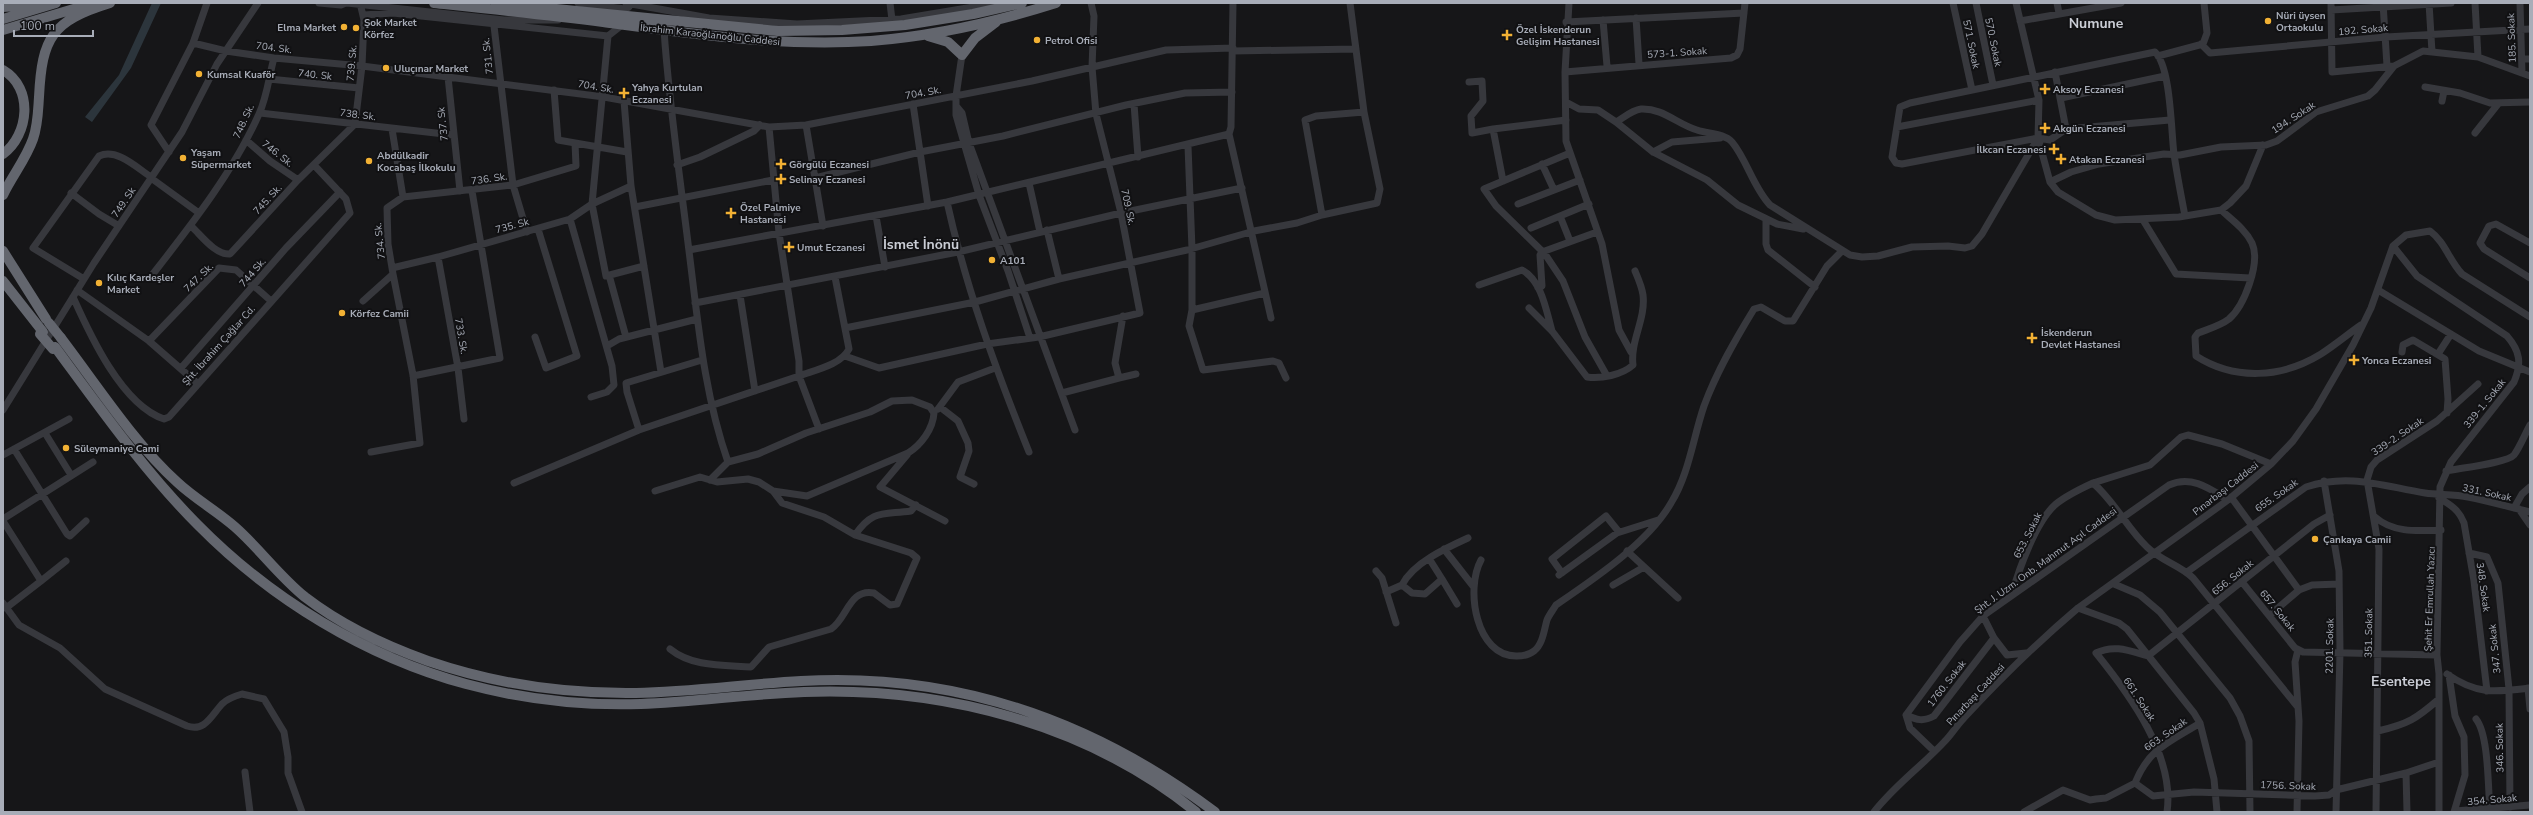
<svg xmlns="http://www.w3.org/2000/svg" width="2533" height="815" font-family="'Nunito Sans',sans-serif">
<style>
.water{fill:#2c353c}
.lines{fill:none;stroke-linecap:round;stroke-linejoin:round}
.minor{stroke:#37383d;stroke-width:7}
.highway{stroke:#63666e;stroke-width:10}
.highway-bridge{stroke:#63666e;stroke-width:10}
.poi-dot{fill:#f2b134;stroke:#111113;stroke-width:1.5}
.labels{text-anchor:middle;stroke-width:4;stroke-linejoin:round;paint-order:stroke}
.poi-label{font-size:10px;font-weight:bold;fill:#a8adb8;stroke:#111113;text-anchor:start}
.street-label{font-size:10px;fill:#a8adb8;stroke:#111113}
.district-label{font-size:14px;font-weight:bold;fill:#c9ccd4;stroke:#111113}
</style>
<rect width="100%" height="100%" fill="#161618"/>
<!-- water -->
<path class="water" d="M152 3H161L131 68 92 122 85 117 119 75Z"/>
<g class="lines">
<!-- minor -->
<path class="minor" d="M319 3 341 5 346 3
M347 3 504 20H558
M578 3 625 9 629 7V3
M626 3 709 18 797 24 901 19 997 3
M890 3 892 20
M1569 3 1565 72 1566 141 1602 244 1619 330 1631 352
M1953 3 1972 90
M1976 3 1993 85
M2057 3 2059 13
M2331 3 2332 72 2394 66
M2383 3 2387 66
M2429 3 2432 52
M2475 3 2478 57
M2520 3 2522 73
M2331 10 2451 3
M364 15 393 13 608 36 622 25
M1636 18 1639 64
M1603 20 1607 66
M2020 21 2121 3
M1566 22 1744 13
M494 26 513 185 527 232
M664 30C669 104 680 177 689 251 698 322 704 394 728 462
M608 36 592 204 606 276 644 266
M193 43 207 3
M2201 44 2210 53 2386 37 2530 29
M1233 51 1356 49
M962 55 956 96V115L979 195 1008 271 1030 338
M2158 56 2203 44 2207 33 2204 3
M2522 59H2530
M1565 72 1731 58 1737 55 1740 49 1745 3
M2055 72 2066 129
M448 77 460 191
M269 79 359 88
M1469 82 1482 81 1483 101 1471 116 1472 133 1493 129 1503 181
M2425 87 2460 93 2490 103 2530 102
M554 90 558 140 627 152
M2061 98 2165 76
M624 101 631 186 661 372
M2442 101 2444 91
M1566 102 1579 109 1598 110 1616 122C1623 118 1632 110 1641 109 1663 108 1677 124 1697 130 1708 134 1724 133 1732 142 1747 160 1753 187 1770 205L1850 255 1862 257 1878 256 1912 247 1948 246 1965 248 1972 246 1982 234 2038 138 2039 100 2016 3
M913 104 928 206
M1134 104 1138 157
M957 107 962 113 969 143 1075 430
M260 113 453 135
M2170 120 2066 129 2050 140 2038 138 1902 164 1896 163 1892 157 1900 107 1910 103 2155 52C2171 67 2171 131 2174 154 2177 175 2181 195 2185 216
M1616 122 1653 152 1707 180 1738 205 1777 224 1803 229
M806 125 823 226
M1897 127 2039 100
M392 129 403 197
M1493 129 1566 120
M2475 133 2498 104
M1229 134 1271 318
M2038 138 2050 182 2058 192 2096 215 2115 220 2179 217 2221 210 2230 203 2246 186 2263 145
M246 140 270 161 298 180
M1188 146 1192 249V310L1189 326 1203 370 1273 361 1279 363 1286 378
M169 152 151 125 193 43 226 51 274 58 362 66 604 97 769 127 806 125 1032 81 1166 50 1233 48
M1653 152 1672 142 1720 138
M1570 153 1484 189 1496 206 1545 254 1563 281 1585 337 1607 376
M1542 164 1554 190
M677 165 700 157 754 131 760 125
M151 178 199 213
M815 178 920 152 1003 136 1126 105 1185 93 1232 92
M2050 182 2071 172 2099 164 2164 154 2180 155 2221 147 2266 145 2277 141 2316 112 2368 96 2375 90 2394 66 2423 51 2478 57 2530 76
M1029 183 1040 232
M71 193 99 214 119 226
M947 202C966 288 996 370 1029 452
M1518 204 1580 180
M635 207 773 180
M2221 210C2232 220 2245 229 2252 243 2261 263 2244 306 2229 319 2220 326 2208 329 2198 333L2195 337 2196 356C2235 381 2282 378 2321 354 2335 345 2348 334 2361 325
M1322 215 1305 120 1316 116 1364 112
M876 216 885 267
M1560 216 1570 241
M570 219 612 366 614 385 607 392 591 397
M1766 219V244L1768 250 1815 287
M2143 220 2176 274 2250 278
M191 226C201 235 215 255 230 254L298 180 355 124 362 66 364 20 360 3
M1531 228 1589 204
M1047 230 1059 279
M2530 243 2496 224 2489 226 2480 243 2484 249 2530 278
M2393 246 2417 276 2507 336C2520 351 2522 363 2514 382L2451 462 2440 487 2437 655 2439 674V812
M689 250 947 202 1229 134 1231 127 1233 3
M438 257 458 368 464 419
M392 268 438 257 570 219 592 204 631 186
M609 275 626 337
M84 279 33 248 99 156C117 148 136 167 151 177
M149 279C188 229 233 173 259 114 267 97 269 76 274 58
M1479 285 1522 270C1542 281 1546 310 1552 331
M1538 288 1542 286 1540 255 1542 252 1597 232
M77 290 149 341
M2378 290 2479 351 2530 372
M740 295 755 391
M73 297C90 335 122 405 164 419L169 417 350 213 346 199 314 165
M363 301 393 274 388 244 387 208 403 197 513 185 576 166 575 143
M695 303 958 252 1121 213 1242 188
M1529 308 1552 331 1587 377C1601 379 1622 375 1633 365 1630 341 1646 319 1643 295 1642 287 1638 278 1635 271
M1192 310 1265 293
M845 328 975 302 1059 279 1187 250 1254 231 1297 223 1322 215 1377 203 1380 189 1364 112 1350 3
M535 337 546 368 577 356 538 229
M607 346 619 339 697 319
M2402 352 2403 345 2413 340 2445 359 2448 399 2447 413
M2438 354 2451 334
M845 356 879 368 987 344 1039 337 1140 313 1121 213 1096 114 1092 67 1094 16 1091 3
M702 360 626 383 627 392 639 430 799 376V361L779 233 769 127
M181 368 286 248 340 192
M413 376 500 358 472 191
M1119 378 1136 374
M197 383 149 341 219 268 236 270 271 301
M1062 393 1119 378 1115 363 1123 316
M940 407 958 421 968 443 969 451 960 477 974 484
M938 409 958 382 995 368
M3 410 94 263 182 132 217 64 258 3
M819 429 799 376C815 370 841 365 849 349L835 277
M45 433 71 475
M14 449 67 534 70 536 86 521
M371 452 420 443 413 375 393 274
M3 455 69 419
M907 455 880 487 945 521
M2271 464 2222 444 2188 435 2181 437 2150 465 2093 483C2115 502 2127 528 2147 547 2161 561 2180 565 2193 578L2297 706
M2446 471C2460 468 2507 463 2514 455 2520 447 2525 434 2530 425
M2324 481 2339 571 2340 652 2336 812
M514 483 639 430
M655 491 700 477 717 482 748 479 759 482 773 491 807 496 908 453C921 445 933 429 934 413L930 407 912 400 892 401 870 412 806 433 758 454 728 462 710 480
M773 491 782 503 824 517 855 535
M2231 497 2299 590
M2439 498C2451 505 2459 510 2464 523L2474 581 2487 691
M2514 508 2522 494 2530 487
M2519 509 2530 525
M2375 517C2393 533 2417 531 2441 530
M3 519 93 462
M3 521 41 581 6 608
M1444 549 1473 586
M1627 551 1678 598
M2469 553 2487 557 2498 583 2509 689 2510 807
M1430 560 1442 579
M1481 560C1465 589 1476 657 1517 656 1523 656 1529 655 1534 651 1543 644 1544 630 1547 620 1549 615 1553 610 1556 605 1594 579 1648 543 1671 503 1689 474 1693 438 1704 406 1717 371 1735 340 1754 309L1761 307 1785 321H1793L1827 266 1842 251
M1376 571 1382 578 1396 623
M2187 572 2306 487C2349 473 2382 486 2425 493 2439 495 2454 494 2468 497 2489 501 2509 507 2530 512
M1562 573 1552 559 1606 516 1619 532
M1559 575 1617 533 1658 520
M41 581 66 561
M2242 582 2295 648 2303 652 2437 655
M2114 584 2140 595 2160 612 2230 698 2240 716 2249 741 2250 812
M1402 585C1413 563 1446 548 1468 538
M1613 585 1644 567
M1386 592 1402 585 1412 593 1425 594 1442 579 1457 604
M2012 594C2019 569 2036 521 2056 504 2067 495 2080 489 2093 483
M3 603 19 625 60 648 105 689 187 726C205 732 211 716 222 704 227 699 235 696 242 694L264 699 284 732 288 757V773L302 812
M2078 608 2119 623 2127 629 2194 713 2200 723 2214 779 2217 812
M2270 615 2299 590 2312 585 2339 584
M1983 616 1994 638 2007 655 2026 653
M670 649C692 667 723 665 751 667L769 647 831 629C847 619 849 588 874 593L890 605 897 604 917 558 911 553 855 535C873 509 883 515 911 511L916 505
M2447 674C2477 695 2495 692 2530 688
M2449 675 2455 716 2464 737 2465 775 2454 812
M2528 688 2530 709
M1906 715C1917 720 1923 722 1934 716L1994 638
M2476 719C2489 735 2488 790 2490 812
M2378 731C2408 724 2416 719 2439 699
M1934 751 1910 728 1906 715 1960 642 1983 616 2169 485C2191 475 2209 488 2228 500
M245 772 250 812
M2406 773 2407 812
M2135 783 2153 796 2194 792 2315 796 2329 795 2336 790 2406 773 2439 762
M2455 811 2530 805
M1874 812C1895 785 1922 766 1945 741 1952 734 1957 725 1964 718 2000 679 2038 642 2078 608L2228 500 2271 464 2293 441 2316 409 2353 345 2371 308 2393 246 2406 235 2430 231C2445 242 2449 260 2462 274L2530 317
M2024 812 2063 790 2090 800 2096 799 2106 798 2135 783C2149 748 2170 742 2200 723
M2167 812C2175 756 2130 695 2096 653 2114 644 2130 651 2148 656L2314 524 2330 515
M2297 812 2299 721 2295 662 2298 650
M2376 812 2379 549 2367 480 2371 467 2377 460 2437 421 2478 384"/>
<!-- highway -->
<path class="highway" d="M434 3C490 9 547 15 603 22 693 34 781 47 871 41 934 36 996 22 1056 3
M496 3 778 31 842 30 905 25 973 14 1022 3
M3 7 31 5
M3 19 56 3
M3 30 87 5
M928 36 948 42 962 55 975 38 996 22
M3 70C34 88 29 135 3 154
M3 195C12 176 26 159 33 139 38 125 38 111 39 97 42 37 52 21 110 3
M3 251 46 319
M3 281 43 332
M61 338C96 384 135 444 177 482 195 499 217 511 235 527 259 548 279 576 305 597 340 624 386 646 428 661 495 684 565 694 636 693 691 692 746 684 801 681 955 672 1092 720 1215 812
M55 347C100 408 145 472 198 525 271 599 366 657 466 684 522 699 582 706 641 704 695 702 749 694 804 692 942 687 1086 723 1196 812"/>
<!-- highway-bridge -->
<path class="highway-bridge" d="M49 323 61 338
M40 334 53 349"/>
</g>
<!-- markers -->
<g class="poi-dot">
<circle cx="2268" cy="21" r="4"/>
<circle cx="344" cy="27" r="4"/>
<circle cx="356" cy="28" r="4"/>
<path d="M1505 29h4v4h4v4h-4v4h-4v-4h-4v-4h4z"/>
<circle cx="1037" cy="40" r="4"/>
<circle cx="386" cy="68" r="4"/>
<circle cx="199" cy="74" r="4"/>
<path d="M2043 83h4v4h4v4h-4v4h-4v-4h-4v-4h4z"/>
<path d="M622 87h4v4h4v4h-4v4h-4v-4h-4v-4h4z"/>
<path d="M2043 122h4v4h4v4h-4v4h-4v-4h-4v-4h4z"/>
<path d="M2052 143h4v4h4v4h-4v4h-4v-4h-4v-4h4z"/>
<circle cx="183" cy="158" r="4"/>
<path d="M2059 153h4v4h4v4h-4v4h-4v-4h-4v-4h4z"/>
<circle cx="369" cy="161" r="4"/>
<path d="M779 158h4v4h4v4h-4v4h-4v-4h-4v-4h4z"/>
<path d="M779 173h4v4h4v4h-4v4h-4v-4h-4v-4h4z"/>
<path d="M729 207h4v4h4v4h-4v4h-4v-4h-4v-4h4z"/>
<path d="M787 241h4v4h4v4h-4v4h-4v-4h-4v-4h4z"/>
<circle cx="992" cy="260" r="4"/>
<circle cx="99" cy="283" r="4"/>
<circle cx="342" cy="313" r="4"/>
<path d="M2030 332h4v4h4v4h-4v4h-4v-4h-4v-4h4z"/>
<path d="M2352 354h4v4h4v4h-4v4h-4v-4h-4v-4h4z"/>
<circle cx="66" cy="448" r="4"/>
<circle cx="2315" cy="539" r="4"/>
</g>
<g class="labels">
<!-- poi labels -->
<g class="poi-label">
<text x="2276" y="19">Nüri üysen<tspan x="2276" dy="12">Ortaokulu</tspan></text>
<text x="364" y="26">Şok Market<tspan x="364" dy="12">Körfez</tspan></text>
<text x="336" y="31" text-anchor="end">Elma Market</text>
<text x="1516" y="33">Özel İskenderun<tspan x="1516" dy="12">Gelişim Hastanesi</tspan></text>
<text x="1045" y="44">Petrol Ofisi</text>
<text x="394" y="72">Uluçınar Market</text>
<text x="207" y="78">Kumsal Kuaför</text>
<text x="632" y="91">Yahya Kurtulan<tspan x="632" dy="12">Eczanesi</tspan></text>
<text x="2053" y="93">Aksoy Eczanesi</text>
<text x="2053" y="132">Akgün Eczanesi</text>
<text x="2046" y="153" text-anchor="end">İlkcan Eczanesi</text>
<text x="191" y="156">Yaşam<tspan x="191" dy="12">Süpermarket</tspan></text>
<text x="377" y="159">Abdülkadir<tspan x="377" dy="12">Kocabaş İlkokulu</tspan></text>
<text x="2069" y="163">Atakan Eczanesi</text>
<text x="789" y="168">Görgülü Eczanesi</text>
<text x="789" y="183">Selinay Eczanesi</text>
<text x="740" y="211">Özel Palmiye<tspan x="740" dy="12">Hastanesi</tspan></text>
<text x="797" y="251">Umut Eczanesi</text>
<text x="1000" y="264">A101</text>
<text x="107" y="281">Kılıç Kardeşler<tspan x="107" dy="12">Market</tspan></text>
<text x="350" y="317">Körfez Camii</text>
<text x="2041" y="336">İskenderun<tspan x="2041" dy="12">Devlet Hastanesi</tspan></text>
<text x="2362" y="364">Yonca Eczanesi</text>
<text x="74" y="452">Süleymaniye Cami</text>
<text x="2323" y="543">Çankaya Camii</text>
</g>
<!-- street labels -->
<g class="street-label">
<text transform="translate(2363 29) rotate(-5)" y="4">192. Sokak</text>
<text transform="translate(710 34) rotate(6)" y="4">İbrahim Karaoğlanoğlu Caddesi</text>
<text transform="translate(2511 38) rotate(-92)" y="4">185. Sokak</text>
<text transform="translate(1994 42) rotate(78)" y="4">570. Sokak</text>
<text transform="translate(1972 44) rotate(78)" y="4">571. Sokak</text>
<text transform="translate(274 47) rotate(7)" y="4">704. Sk.</text>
<text transform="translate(1677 52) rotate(-4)" y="4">573-1. Sokak</text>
<text transform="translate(487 56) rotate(-96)" y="4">731. Sk.</text>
<text transform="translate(351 63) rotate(-85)" y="4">739. Sk.</text>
<text transform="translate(315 74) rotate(6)" y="4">740. Sk</text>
<text transform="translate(596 86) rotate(9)" y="4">704. Sk.</text>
<text transform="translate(923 92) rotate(-10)" y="4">704. Sk.</text>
<text transform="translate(358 114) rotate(7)" y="4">738. Sk.</text>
<text transform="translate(2293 117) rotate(-33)" y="4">194. Sokak</text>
<text transform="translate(243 121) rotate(-65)" y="4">748. Sk.</text>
<text transform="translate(442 124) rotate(-96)" y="4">737. Sk</text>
<text transform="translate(278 153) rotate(38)" y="4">746. Sk.</text>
<text transform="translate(489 178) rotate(-8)" y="4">736. Sk.</text>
<text transform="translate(267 199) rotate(-47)" y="4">745. Sk.</text>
<text transform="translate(123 202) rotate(-56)" y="4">749. Sk</text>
<text transform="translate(1129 207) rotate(78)" y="4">709. Sk.</text>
<text transform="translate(512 225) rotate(-15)" y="4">735. Sk</text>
<text transform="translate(379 241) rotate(-96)" y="4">734. Sk.</text>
<text transform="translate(252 272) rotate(-49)" y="4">744 Sk.</text>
<text transform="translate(198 277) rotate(-44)" y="4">747. Sk.</text>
<text transform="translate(462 336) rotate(80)" y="4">733. Sk.</text>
<text transform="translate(218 345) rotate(-48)" y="4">Şht. İbrahim Çağlar Cd.</text>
<text transform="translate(2484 403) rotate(-51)" y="4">339-1. Sokak</text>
<text transform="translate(2397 436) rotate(-34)" y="4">339-2. Sokak</text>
<text transform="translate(2225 488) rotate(-38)" y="4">Pınarbaşı Caddesi</text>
<text transform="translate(2487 492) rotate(12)" y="4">331. Sokak</text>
<text transform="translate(2276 495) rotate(-35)" y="4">655. Sokak</text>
<text transform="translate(2027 535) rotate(-63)" y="4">653. Sokak</text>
<text transform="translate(2045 560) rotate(-36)" y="4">Şht. J. Uzm. Onb. Mahmut Açıl Caddesi</text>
<text transform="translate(2232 577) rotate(-39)" y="4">656. Sokak</text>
<text transform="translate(2484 587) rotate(82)" y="4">348. Sokak</text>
<text transform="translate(2429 599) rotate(-88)" y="4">Şehit Er Emrullah Yazıcı</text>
<text transform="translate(2278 610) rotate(51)" y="4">657. Sokak</text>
<text transform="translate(2368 633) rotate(-89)" y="4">351. Sokak</text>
<text transform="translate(2329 646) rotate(-89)" y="4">2201. Sokak</text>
<text transform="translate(2494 649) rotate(-96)" y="4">347. Sokak</text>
<text transform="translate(1946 683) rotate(-52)" y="4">1760. Sokak</text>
<text transform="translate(1975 694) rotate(-47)" y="4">Pınarbaşı Caddesi</text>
<text transform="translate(2140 699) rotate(57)" y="4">661. Sokak</text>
<text transform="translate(2165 734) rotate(-35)" y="4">663. Sokak</text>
<text transform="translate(2499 748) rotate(-91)" y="4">346. Sokak</text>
<text transform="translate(2288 785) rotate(2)" y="4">1756. Sokak</text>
<text transform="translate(2492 799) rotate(-5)" y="4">354. Sokak</text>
</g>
<!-- district labels -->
<g class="district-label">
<text x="2096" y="28">Numune</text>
<text x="921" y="249">İsmet İnönü</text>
<text x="2401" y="686">Esentepe</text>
</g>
</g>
<!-- border -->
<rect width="2533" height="815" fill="none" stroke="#a8adb8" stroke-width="8"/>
<!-- scale -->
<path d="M14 30v6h79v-6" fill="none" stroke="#a8adb8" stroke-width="2"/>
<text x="20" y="30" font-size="12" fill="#a8adb8" stroke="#111113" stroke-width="3" paint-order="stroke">100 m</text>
</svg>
